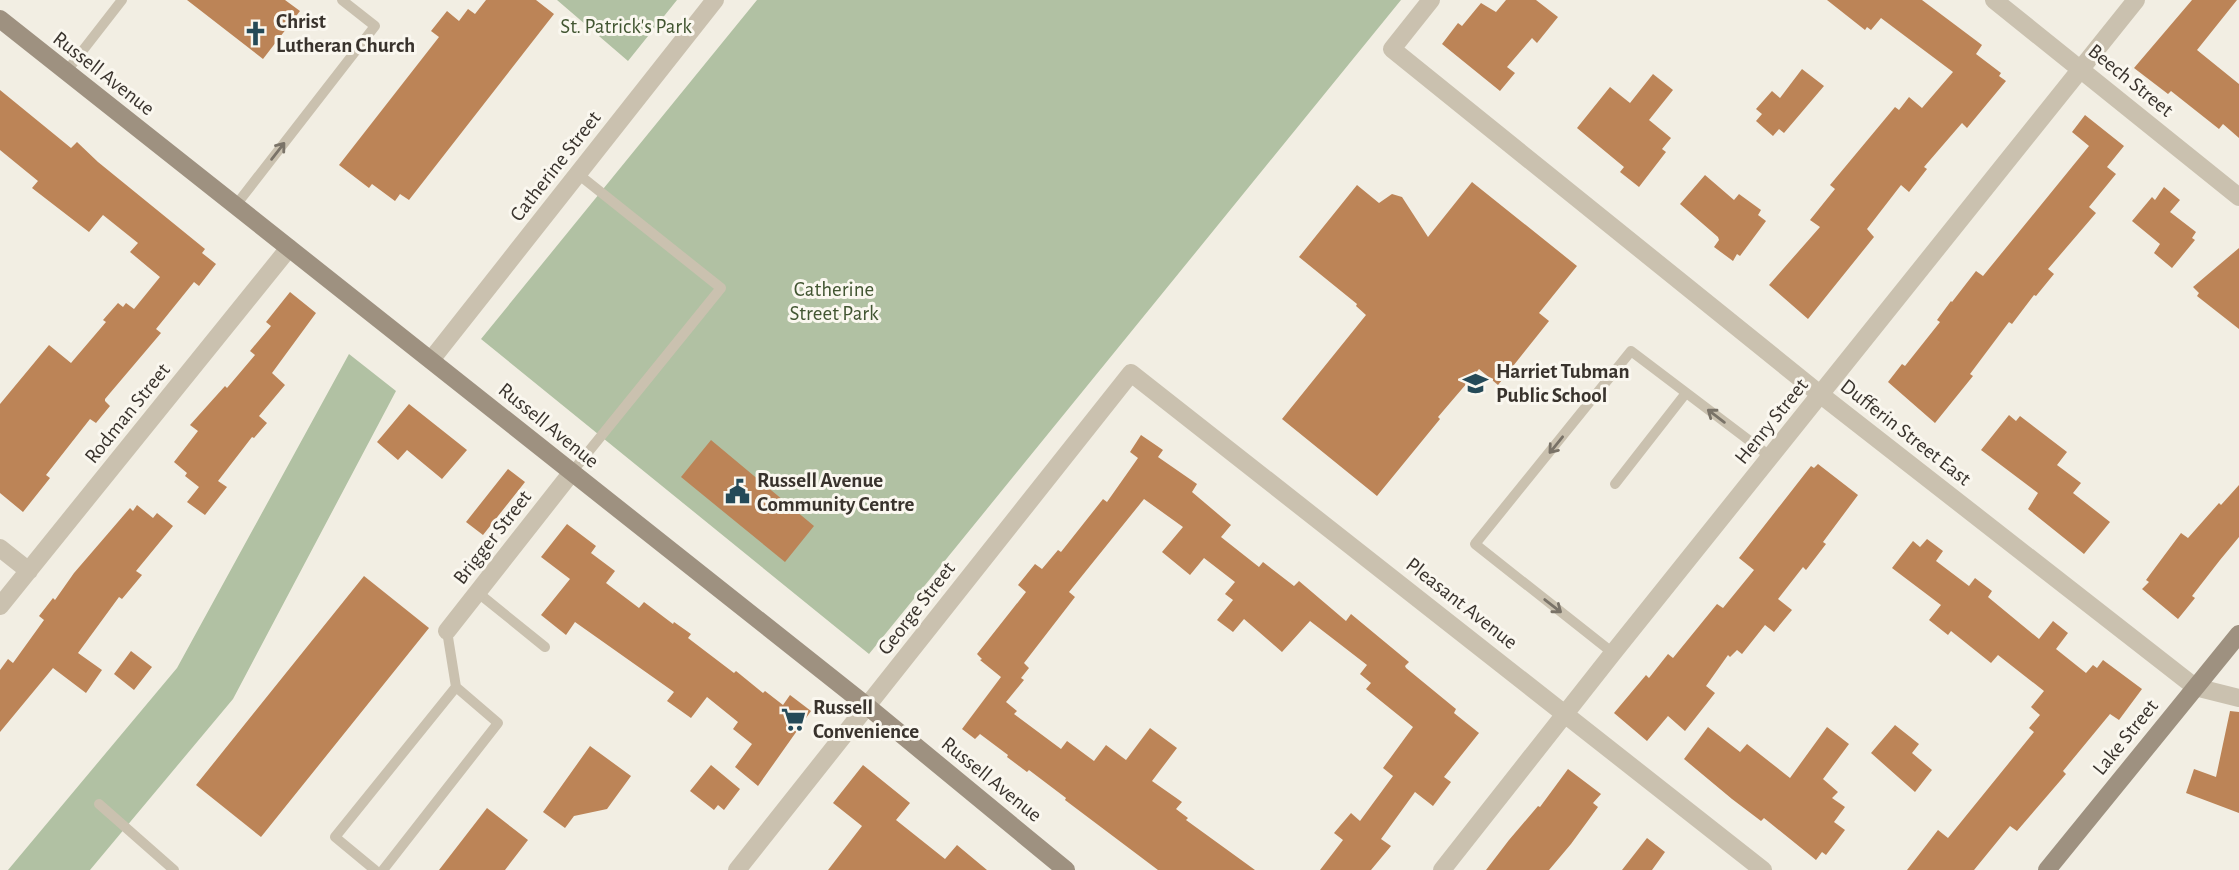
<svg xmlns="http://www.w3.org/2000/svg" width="2239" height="870" font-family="'Alegreya Sans',sans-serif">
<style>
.green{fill:#b1c1a3}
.building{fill:#bc8457}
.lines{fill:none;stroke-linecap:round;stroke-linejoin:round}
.lane{stroke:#cac1af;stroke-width:10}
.street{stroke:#cac1af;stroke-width:18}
.secondary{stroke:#9e9180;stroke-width:18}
.oneway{stroke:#7a7368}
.labels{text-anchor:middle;stroke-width:6;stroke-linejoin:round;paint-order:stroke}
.poi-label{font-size:21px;font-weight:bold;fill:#39332d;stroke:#faf7ef;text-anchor:start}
.park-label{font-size:21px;fill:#425632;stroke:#faf7ef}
.street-label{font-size:21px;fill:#39332d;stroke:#faf7ef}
</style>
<rect width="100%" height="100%" fill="#f2eee3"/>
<!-- green -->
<path class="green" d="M557 0H677L628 61Z
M757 0H1401L869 654 481 339Z
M349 354 396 391 233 699 90 870H8L177 668Z"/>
<!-- building -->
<path class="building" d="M187 0H285L300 11 263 59Z
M486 0H536L554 14 409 200 400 194 395 201 372 184 369 188 339 165 439 37 431 31 447 11 459 21 468 9 475 14Z
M1506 0H1536L1558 17 1537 43 1532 38 1507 67 1515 73 1500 91 1442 44 1458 23 1462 26 1481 3 1496 12Z
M1827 0H1922L1982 45 1976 54 2001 73 1999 76 2006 81 1967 128 1962 123 1924 167 1927 169 1909 192 1901 185 1867 229 1874 237 1808 319 1769 285 1820 227 1810 220 1835 189 1830 185 1895 107 1899 110 1909 97 1922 108 1953 72 1881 18 1871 30 1867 27 1865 30Z
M2192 0H2237L2197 50 2239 84V138L2223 124 2219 129 2171 91 2168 94 2134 68Z
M1802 69 1824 86 1784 133 1779 129 1773 136 1756 121 1762 114 1756 109 1772 91 1780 98Z
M1653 74 1673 90 1649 120 1671 138 1662 149 1666 152 1639 187 1620 172 1624 167 1577 128 1610 87 1630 103Z
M0 90 71 148 77 142 98 162 205 249 202 253 216 264 199 286 194 282 156 329 161 333 105 399V401L110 406 96 423 90 419 46 475 50 478 23 512 0 493V404L49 345 71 363 106 322 103 320 118 303 123 307 126 303 134 309 160 277 130 252 138 243 103 215 89 232 32 188 38 181 0 150Z
M2085 115 2124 146 2107 167 2116 174 2089 207 2096 213 2048 269 2054 274 2036 296 2034 295 2012 324 2009 322 1970 374 1973 376 1935 423 1888 382 1902 364 1905 366 1940 322 1937 320 1951 301 1952 302 1976 271 1983 276 2089 146 2072 132Z
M1705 175 1734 200 1739 194 1761 210 1758 215 1766 221 1740 256 1737 254 1733 261 1714 247 1719 240 1718 237 1680 204Z
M1472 182 1577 266 1539 313 1549 321 1498 385 1479 369 1438 417 1440 419 1377 496 1282 419 1366 315 1356 306 1357 304 1299 257 1357 185 1379 203 1392 194 1402 197 1428 237Z
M2164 187 2180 200 2170 212 2196 232 2192 238 2195 240 2172 268 2154 253 2160 244 2132 221 2152 197 2155 200Z
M2239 248V329L2197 296 2199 293 2193 287Z
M290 292 316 313 272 373 285 385 259 416 267 423 254 438 252 437 218 481 227 487 205 515 187 502 199 487 185 476 187 473 174 462 198 431 190 425 225 386 227 388 255 355 250 351 271 326 266 322Z
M409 404 467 450 442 479 407 450 398 460 377 442Z
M2009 415 2016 421 2020 416 2067 452 2057 465 2081 483 2073 493 2110 522 2084 554 2028 509 2038 493 1981 450Z
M1141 435 1163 450 1158 457 1197 484 1192 492 1231 525 1221 537 1259 567 1263 562 1294 586 1299 581 1346 621 1351 614 1409 662 1405 666 1406 668 1456 709 1454 713 1479 733 1444 777 1451 782 1433 806 1415 792 1381 839 1391 846 1371 870H1320L1343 840 1334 833 1351 813 1360 821 1393 776 1383 768 1413 727 1366 689 1371 683 1360 674 1367 665 1310 621 1282 652 1244 619 1233 632 1217 620 1233 600 1225 594 1235 582 1204 558 1190 575 1162 552 1183 527 1144 499 1069 592 1075 597 1024 663 1029 668 1021 678 1024 680 1006 702 1017 711 1014 714 1061 749 1067 741 1094 761 1106 745 1126 760 1150 728 1177 748 1152 781 1182 802 1176 809 1188 818 1186 820 1255 870H1158L1065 800 1066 798 1029 770 1027 772 1007 757 1008 755 980 734 975 739 962 729 1001 677 980 660 982 659 977 654 1026 592 1018 585 1035 564 1042 569 1058 550 1061 552 1103 499 1107 502 1138 458 1130 452Z
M711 440 814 526 785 562 681 477Z
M1818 464 1858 495 1823 542 1826 544 1806 570 1803 567 1778 599 1792 610 1774 632 1765 625 1742 654 1737 650 1730 657 1728 655 1706 686 1715 693 1685 731 1668 716 1647 741 1614 713 1646 675 1649 678 1668 654 1673 658 1717 604 1723 608 1754 570 1739 558 1811 466 1814 468Z
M508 469 525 482 483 535 466 522Z
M2239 485V537L2220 560 2192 596 2195 598 2178 619 2142 589 2149 582 2146 580 2181 533 2188 538 2219 503 2221 505Z
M137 505 153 518 157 513 173 526 136 571 142 575 122 599 119 597 78 653 102 670 86 693 53 668 0 732V670L8 659 13 663 44 620 39 616 53 598 55 600 74 573 130 508 133 511Z
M567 524 596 546 591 553 615 571 606 583 639 608 644 602 673 624 674 622 691 634 688 638 734 673 736 671 763 693 765 691 783 705 790 695 811 711 758 786 735 767 752 744 733 729 738 722 707 697 691 718 667 701 674 692 575 622 566 635 541 615 570 579 541 557Z
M1927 539 1943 551 1936 561 1969 586 1975 578 1992 591 1988 597 2039 639 2053 621 2068 633 2056 649 2086 673 2093 665 2097 668 2103 660 2142 689 2119 720 2110 714 2063 771 2066 774 2017 831 2010 826 1974 870H1907L1938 830 1948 838 2034 732 2029 728 2040 715 2031 707 2044 691 1998 655 1991 663 1951 631 1948 635 1929 620 1941 605 1892 568 1913 541 1920 547Z
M364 576 429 628 261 837 196 785Z
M131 651 152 667 134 690 114 674Z
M2230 711 2239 712V813L2186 793 2194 769 2216 777Z
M1895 725 1919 744 1912 753 1932 770 1915 792 1871 753Z
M1708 727 1740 752 1747 744 1790 778 1827 727 1849 744 1823 779 1838 792 1832 798 1845 807 1834 822 1845 830 1826 855 1822 852 1816 860 1764 818 1761 821 1732 799 1684 759Z
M590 746 631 776 607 809 574 816 565 828 543 812Z
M711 765 740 789 724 810 718 805 714 810 690 791Z
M863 765 910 803 896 820 945 859 957 845 987 870H828L862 826 833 803Z
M1568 769 1601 794 1593 803 1598 807 1571 844 1549 870H1486L1509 840 1538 806 1540 807Z
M487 808 528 840 505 870H439Z
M1647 838 1665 852 1652 870H1622Z"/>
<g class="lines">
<!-- lane -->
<path class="lane" d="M66 72 122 0
M236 205 375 26 342 0
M572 472 721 288 578 174
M1615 484 1686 393
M477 592 545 647
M1613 653 1475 544 1631 351 1771 457
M99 804 174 870
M375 870 335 837 456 687
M383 870 498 723 456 687 447 631"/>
<!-- street -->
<path class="street" d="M1431 0 1392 49 1821 395 2195 687 2239 698
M1994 0 2239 197
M431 360 715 0
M0 548 29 571
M0 606 289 248
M447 631 572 472
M737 870 1131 373 1763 870
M1442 870 1613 653 2136 0"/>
<!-- secondary -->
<path class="secondary" d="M0 19 867 706 1066 870
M2047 870 2239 634"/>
</g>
<!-- one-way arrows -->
<defs><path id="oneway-shaft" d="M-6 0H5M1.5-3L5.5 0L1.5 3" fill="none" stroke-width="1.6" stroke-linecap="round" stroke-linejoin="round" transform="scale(1.75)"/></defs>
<g class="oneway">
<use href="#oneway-shaft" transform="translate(278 151) rotate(-52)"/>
<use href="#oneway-shaft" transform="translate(1716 416) rotate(-143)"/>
<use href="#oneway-shaft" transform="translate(1556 445) rotate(129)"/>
<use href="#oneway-shaft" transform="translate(1553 606) rotate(38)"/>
</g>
<!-- icons -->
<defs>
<symbol id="church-bare" viewBox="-9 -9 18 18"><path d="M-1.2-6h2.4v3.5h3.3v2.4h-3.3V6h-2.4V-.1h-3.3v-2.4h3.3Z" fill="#254a58" stroke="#faf7ef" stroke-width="2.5" paint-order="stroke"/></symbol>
<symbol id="school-bare" viewBox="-9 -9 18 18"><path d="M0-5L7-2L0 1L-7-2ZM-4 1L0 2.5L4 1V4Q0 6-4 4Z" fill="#254a58" stroke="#faf7ef" stroke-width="2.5" paint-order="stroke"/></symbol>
<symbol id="civic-bare" viewBox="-9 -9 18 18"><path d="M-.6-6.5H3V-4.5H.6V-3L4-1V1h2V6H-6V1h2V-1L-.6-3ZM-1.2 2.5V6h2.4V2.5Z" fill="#254a58" stroke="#faf7ef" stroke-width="2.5" paint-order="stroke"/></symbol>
<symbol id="supermarket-bare" viewBox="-9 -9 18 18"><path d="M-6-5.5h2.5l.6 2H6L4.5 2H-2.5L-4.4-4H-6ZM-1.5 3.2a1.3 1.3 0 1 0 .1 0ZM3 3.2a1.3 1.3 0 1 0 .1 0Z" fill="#254a58" stroke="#faf7ef" stroke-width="2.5" paint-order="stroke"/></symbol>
</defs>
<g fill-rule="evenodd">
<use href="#church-bare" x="238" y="16" width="35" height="35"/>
<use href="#school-bare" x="1458" y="366" width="35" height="35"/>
<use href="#civic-bare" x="720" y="474" width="35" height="35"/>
<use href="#supermarket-bare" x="776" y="702" width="35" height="35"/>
</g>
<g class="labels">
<!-- poi labels -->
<g class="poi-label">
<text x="276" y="28">Christ<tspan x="276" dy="24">Lutheran Church</tspan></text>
<text x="1496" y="378">Harriet Tubman<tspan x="1496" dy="24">Public School</tspan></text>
<text x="757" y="487">Russell Avenue<tspan x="757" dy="24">Community Centre</tspan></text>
<text x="813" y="714">Russell<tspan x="813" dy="24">Convenience</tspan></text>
</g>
<!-- park labels -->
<g class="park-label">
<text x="626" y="33">St. Patrick's Park</text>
<text x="834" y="296">Catherine<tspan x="834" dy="24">Street Park</tspan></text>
</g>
<!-- street labels -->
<g class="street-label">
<text transform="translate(104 73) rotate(38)" y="7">Russell Avenue</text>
<text transform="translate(2131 80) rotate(39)" y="7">Beech Street</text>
<text transform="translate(555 166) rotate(-52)" y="7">Catherine Street</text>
<text transform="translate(127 413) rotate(-51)" y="7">Rodman Street</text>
<text transform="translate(1771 421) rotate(-51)" y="7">Henry Street</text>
<text transform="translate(549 425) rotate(39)" y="7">Russell Avenue</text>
<text transform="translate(1906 432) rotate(38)" y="7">Dufferin Street East</text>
<text transform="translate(492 537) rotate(-52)" y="7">Brigger Street</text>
<text transform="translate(1462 603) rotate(38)" y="7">Pleasant Avenue</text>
<text transform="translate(916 608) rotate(-52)" y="7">George Street</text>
<text transform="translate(2125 737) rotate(-51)" y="7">Lake Street</text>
<text transform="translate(992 779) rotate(39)" y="7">Russell Avenue</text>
</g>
</g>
</svg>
